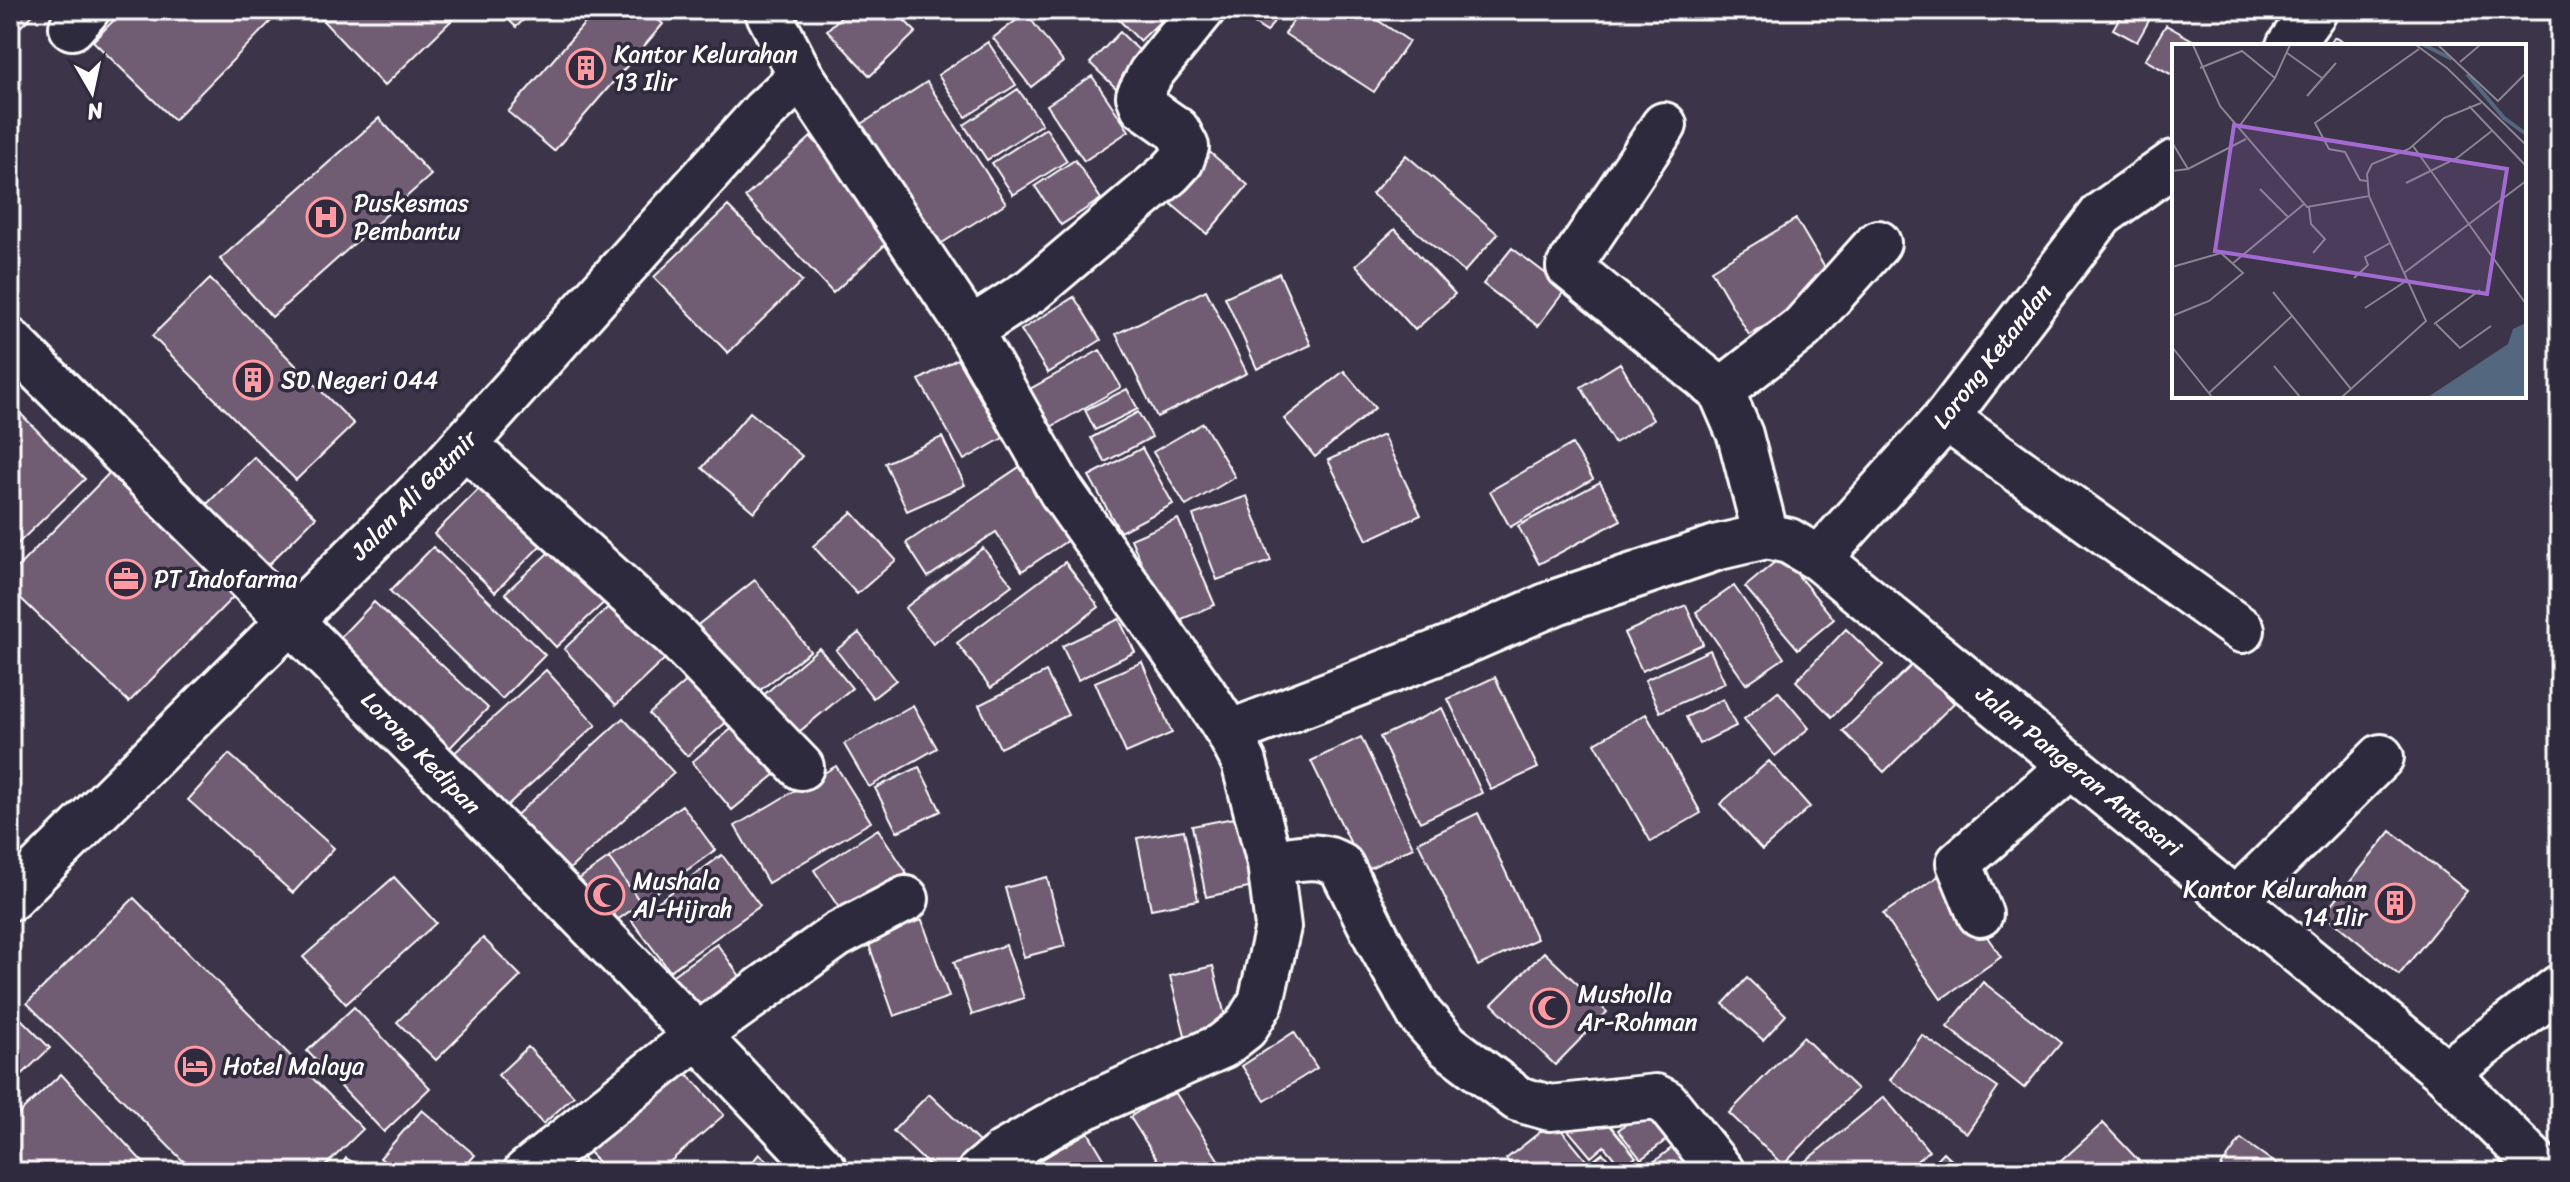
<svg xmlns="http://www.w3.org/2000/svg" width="2570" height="1182" font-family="Sriracha,sans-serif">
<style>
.building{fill:#705b73;stroke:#fff;stroke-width:2}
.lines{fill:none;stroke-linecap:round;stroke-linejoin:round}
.minor-casing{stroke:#fff;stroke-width:50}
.minor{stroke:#2f2a3d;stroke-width:44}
.labels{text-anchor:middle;stroke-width:7;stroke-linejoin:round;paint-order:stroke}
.poi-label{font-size:24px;fill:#fff;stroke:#2f2a3d;text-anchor:start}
.street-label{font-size:24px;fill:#fff;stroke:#2f2a3d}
.inset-river{fill:none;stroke:#53677f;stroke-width:4}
.inset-road{fill:none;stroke:#8a8591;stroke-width:2}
.view{fill:#a36bd2;fill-opacity:0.15;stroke:#a36bd2;stroke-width:4}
.inset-edge{fill:none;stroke:#fff;stroke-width:4}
</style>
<rect width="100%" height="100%" fill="#3c3448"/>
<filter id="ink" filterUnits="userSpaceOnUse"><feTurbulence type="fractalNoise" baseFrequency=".0125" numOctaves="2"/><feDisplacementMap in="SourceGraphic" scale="16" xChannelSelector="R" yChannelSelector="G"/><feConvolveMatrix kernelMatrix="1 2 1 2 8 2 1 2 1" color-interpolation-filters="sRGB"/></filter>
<g filter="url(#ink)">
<!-- building -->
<path class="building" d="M10 10H38L10 37Z
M124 10H282L174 120 93 41Z
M313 10H445L453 19 384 86Z
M499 10H534L516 27Z
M596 10H647L663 24 554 151 508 112Z
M848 10H894L916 32 870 76 827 30Z
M1109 10H1172L1140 41Z
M1233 10H1281L1267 32Z
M1300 10H1362L1409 41 1374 92 1285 34Z
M2124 10H2155L2137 42 2113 29Z
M1026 13 1063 62 1031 87 993 38Z
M2166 25 2203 46H2174V76L2145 60Z
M1120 32 1149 60 1119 91 1090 63Z
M2334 37 2350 46H2329Z
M988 42 1016 85 966 117 938 75Z
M1092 76 1129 131 1084 161 1047 105Z
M927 82 1006 203 934 248 857 127Z
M1018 89 1042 124 987 160 964 125Z
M379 118 431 175 272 317 220 259Z
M1046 128 1067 161 1013 195 992 163Z
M811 137 899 232 833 293 745 197Z
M1206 149 1248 185 1207 234 1164 198Z
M1406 155 1498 234 1464 272 1372 194Z
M1075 160 1101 199 1061 225 1035 186Z
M728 206 802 281 728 353 654 277Z
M1796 219 1835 285 1749 335 1711 270Z
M1395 229 1455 294 1415 330 1356 265Z
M1512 248 1566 289 1538 326 1483 284Z
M1279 273 1311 345 1257 369 1225 297Z
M210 279 354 424 296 480 152 336Z
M1206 290 1247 373 1157 417 1116 334Z
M1074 297 1101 340 1048 373 1021 330Z
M1100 350 1121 387 1051 427 1030 389Z
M957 359 1003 438 964 460 919 380Z
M1620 363 1653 420 1614 443 1581 387Z
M1344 371 1375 408 1315 457 1284 419Z
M1127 389 1138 409 1095 430 1085 410Z
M10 403 85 479 10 551Z
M750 412 802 456 754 512 702 468Z
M1138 412 1152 437 1105 462 1091 438Z
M1203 423 1235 477 1186 506 1153 452Z
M1383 435 1421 515 1367 540 1328 460Z
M942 437 965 485 907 511 885 463Z
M1572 444 1593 479 1510 527 1490 491Z
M1142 448 1173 504 1120 532 1089 476Z
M254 457 316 517 262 571 200 511Z
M1028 461 1077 534 1022 571 996 532 928 577 906 543Z
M120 462 246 584 129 702 10 588V575Z
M489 479 549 537 495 592 434 534Z
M1600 482 1621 520 1539 564 1518 526Z
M1247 496 1271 561 1217 580 1193 515Z
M852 512 896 560 857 594 813 546Z
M1178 519 1215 605 1168 625 1131 539Z
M559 543 610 597 556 647 505 593Z
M433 547 545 655 502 699 390 591Z
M983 548 1012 585 933 644 905 608Z
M1782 556 1834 619 1798 649 1745 587Z
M1065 562 1099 607 991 688 957 643Z
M755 580 810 651 745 702 690 631Z
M1734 586 1784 658 1746 684 1696 612Z
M618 598 670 654 616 705 564 649Z
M374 602 488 708 443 755 329 649Z
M1686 605 1703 644 1642 671 1624 633Z
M1119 619 1135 652 1078 680 1062 646Z
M1846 629 1883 665 1832 717 1796 681Z
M859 633 896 680 873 698 836 650Z
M819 648 852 688 794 736 761 697Z
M1710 650 1725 683 1660 712 1645 680Z
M1142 662 1172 733 1126 753 1095 682Z
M1915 662 1954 703 1884 772 1843 731Z
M546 670 596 725 502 810 452 755Z
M698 671 736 714 687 756 649 714Z
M1046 672 1068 715 1000 748 979 705Z
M1495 677 1538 768 1491 790 1448 699Z
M1778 691 1809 728 1775 756 1744 719Z
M1723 699 1736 726 1699 744 1686 717Z
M913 705 937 748 869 787 844 744Z
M1442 708 1482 793 1420 822 1380 737Z
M1646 714 1701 813 1651 842 1595 743Z
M623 718 674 773 562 876 510 821Z
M742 720 782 769 732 810 692 762Z
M1361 737 1413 847 1364 871 1311 761Z
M229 754 334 848 293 893 188 800Z
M1769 761 1810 807 1762 850 1720 804Z
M836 766 871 822 768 883 735 826Z
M919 767 941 811 897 832 875 788Z
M682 805 715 850 641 903 609 858Z
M1478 813 1537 939 1478 966 1418 842Z
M1244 816 1258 886 1206 897 1192 826Z
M878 829 907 873 843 914 814 870Z
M1184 830 1198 900 1151 909 1137 838Z
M2391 831 2467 891 2399 975 2324 914Z
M722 855 760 906 670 971 632 921Z
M609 858 641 903 602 931 569 886Z
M1943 873 2001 957 1941 999 1883 914Z
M394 877 436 923 346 1004 303 957Z
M1047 877 1065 946 1024 957 1005 888Z
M134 898 363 1129 319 1172H194L27 1003Z
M922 920 949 997 894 1016 867 939Z
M483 938 521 976 436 1060 397 1022Z
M717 944 744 982 696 1014 670 977Z
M1006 945 1024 998 972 1015 954 962Z
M1544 952 1607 1012 1555 1065 1492 1004Z
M1213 966 1228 1029 1186 1039 1170 976Z
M1747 978 1786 1015 1763 1040 1723 1004Z
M1983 982 2061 1043 2024 1088 1947 1027Z
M354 1007 430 1088 384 1132 307 1051Z
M10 1008 50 1048 10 1086Z
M1294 1032 1317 1068 1265 1101 1242 1066Z
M1922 1035 1998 1088 1967 1133 1890 1080Z
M1803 1037 1857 1089 1783 1165 1729 1113Z
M528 1047 574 1096 543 1124 498 1075Z
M684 1070 724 1115 658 1172H607L589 1152Z
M61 1074 152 1172H10V1122Z
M1173 1089 1226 1172H1165L1130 1117Z
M929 1094 980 1143 951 1172H936L893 1131Z
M1884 1097 1929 1151 1903 1172H1792Z
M1657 1102 1678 1131 1641 1159 1618 1130Z
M1596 1108 1636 1157 1622 1168 1604 1146 1591 1157 1568 1130Z
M422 1110 475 1155 460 1172H397L380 1158Z
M1554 1121 1586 1160 1571 1172H1516L1506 1159Z
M2103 1123 2139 1161 2127 1172H2049Z
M1088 1132 1112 1172H1042L1036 1163Z
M2241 1139 2285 1170 2284 1172H2217Z
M1678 1143 1701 1172H1641Z
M1943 1152 1964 1172H1924Z
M1603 1153 1618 1172H1579Z
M759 1154 780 1172H744Z
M581 1156 595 1172H561Z
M346 1158 369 1172H337Z"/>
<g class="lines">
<defs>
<path id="minor" d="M767 10 801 76 962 317 1061 491 1204 694 1229 733 1457 645 1556 602 1719 547 1766 536 1789 541 1819 559 2446 1073 2545 1172
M72 27 87 10
M2289 46 2315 10
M1664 125 1569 267 1721 391 1740 435 1766 536
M970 330 1032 290 1170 173 1181 161 1186 147 1177 130 1143 106 1139 96 1151 73 1202 10
M10 341C285 615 561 888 826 1172
M1721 391 1802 328 1878 243
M1946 418 2242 630
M464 444 675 636 801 767
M1819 559 1946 418 2102 214 2174 163
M1270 863C1295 859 1319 851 1341 866L1379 942 1420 1015 1448 1046 1518 1099 1550 1108 1656 1097 1666 1102 1722 1172
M10 898 432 480 763 112 801 76
M2236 900 2381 757
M1980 914 1959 863 2072 765
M2446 1073 2560 987
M526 1172 698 1035 837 935 906 899
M980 1172 1003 1153 1080 1109 1222 1046 1245 1028 1261 1002 1278 927 1270 863 1244 762 1229 733"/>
</defs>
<!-- minor casing -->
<use href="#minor" class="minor-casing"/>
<!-- minor -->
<use href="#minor" class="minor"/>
</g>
</g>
<!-- icons -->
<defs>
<symbol id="building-ring" viewBox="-11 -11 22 22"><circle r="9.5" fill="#2f2a3d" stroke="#ff9aa2" stroke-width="1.5"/><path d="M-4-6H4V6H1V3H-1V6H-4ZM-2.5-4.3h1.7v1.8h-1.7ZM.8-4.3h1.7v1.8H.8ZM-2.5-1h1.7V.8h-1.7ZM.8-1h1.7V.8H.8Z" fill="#ff9aa2"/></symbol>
<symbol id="hospital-ring" viewBox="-11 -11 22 22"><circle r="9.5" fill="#2f2a3d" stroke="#ff9aa2" stroke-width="1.5"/><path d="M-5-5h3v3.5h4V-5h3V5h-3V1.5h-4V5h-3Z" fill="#ff9aa2"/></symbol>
<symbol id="office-ring" viewBox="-11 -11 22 22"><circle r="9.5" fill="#2f2a3d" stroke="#ff9aa2" stroke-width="1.5"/><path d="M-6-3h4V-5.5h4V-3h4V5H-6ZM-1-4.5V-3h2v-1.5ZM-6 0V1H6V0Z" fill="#ff9aa2"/></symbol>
<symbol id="mosque-ring" viewBox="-11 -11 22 22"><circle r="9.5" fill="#2f2a3d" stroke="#ff9aa2" stroke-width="1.5"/><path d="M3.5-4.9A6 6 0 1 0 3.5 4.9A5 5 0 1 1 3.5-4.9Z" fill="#ff9aa2"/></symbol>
<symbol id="hotel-ring" viewBox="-11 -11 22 22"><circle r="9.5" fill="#2f2a3d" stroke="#ff9aa2" stroke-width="1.5"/><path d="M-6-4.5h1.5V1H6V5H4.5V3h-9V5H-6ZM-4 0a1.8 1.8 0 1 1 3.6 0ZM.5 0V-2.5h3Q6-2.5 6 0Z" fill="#ff9aa2"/></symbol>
</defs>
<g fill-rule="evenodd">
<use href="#building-ring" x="564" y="46" width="44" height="44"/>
<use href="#hospital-ring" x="304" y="195" width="44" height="44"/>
<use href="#building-ring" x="231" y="358" width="44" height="44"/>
<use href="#office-ring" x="104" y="557" width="44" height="44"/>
<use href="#mosque-ring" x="583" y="873" width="44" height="44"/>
<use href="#building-ring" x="2373" y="881" width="44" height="44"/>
<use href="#mosque-ring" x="1528" y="986" width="44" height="44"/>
<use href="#hotel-ring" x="173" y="1044" width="44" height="44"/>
</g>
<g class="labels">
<!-- poi labels -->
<g class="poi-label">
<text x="614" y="62">Kantor Kelurahan<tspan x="614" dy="28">13 Ilir</tspan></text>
<text x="354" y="211">Puskesmas<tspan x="354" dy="28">Pembantu</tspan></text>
<text x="281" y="388">SD Negeri 044</text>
<text x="154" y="587">PT Indofarma</text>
<text x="633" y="889">Mushala<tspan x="633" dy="28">Al-Hijrah</tspan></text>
<text x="2367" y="897" text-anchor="end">Kantor Kelurahan<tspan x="2367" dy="28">14 Ilir</tspan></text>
<text x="1578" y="1002">Musholla<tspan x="1578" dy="28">Ar-Rohman</tspan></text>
<text x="223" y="1074">Hotel Malaya</text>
</g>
<!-- street labels -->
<g class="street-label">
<text transform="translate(1992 356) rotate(-52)" y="8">Lorong Ketandan</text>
<text transform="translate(414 495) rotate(-46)" y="8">Jalan Ali Gatmir</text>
<text transform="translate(421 753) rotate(46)" y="8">Lorong Kedipan</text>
<text transform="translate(2079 771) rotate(39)" y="8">Jalan Pangeran Antasari</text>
</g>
</g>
<!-- overview -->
<g transform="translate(2172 44)">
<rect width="354" height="354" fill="#3c3448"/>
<path d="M354 279V353H256L336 300 341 285Z" fill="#53677f"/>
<path class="inset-river" d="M252 1 280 15M295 30 332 74 354 90"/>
<path class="inset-road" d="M21 1 48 62 135 163 197 152 254 277 170 353M244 1 275 24 354 101M266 1 326 57 354 29M115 9 150 34M288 18 308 1M28 24 70 7 103 34M135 52 164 19M297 62 354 122M66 84 103 34 118 1M1 100 16 125M241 102 354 260M0 127 16 125 74 95M195 137 188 136 173 108 157 105 143 79 247 5M234 139 285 114 321 86M88 145 116 173M197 152 195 130 200 120 237 105 272 74 309 59M137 163 139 180 153 195 141 209M60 220 132 160M0 223 49 209 71 229 37 257 0 272M232 229 354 137M182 234 196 221 193 213 218 199M101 248 179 345M193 264 234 237M262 280 308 246M264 280 288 304 319 282M0 303 40 353M102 322 128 353M37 349 121 271"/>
<path class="view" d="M62 81 335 125 315 250 43 207Z"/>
<rect width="354" height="354" class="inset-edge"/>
</g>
<!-- margin -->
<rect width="2570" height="1182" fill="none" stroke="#2f2a3d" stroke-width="40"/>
<rect x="20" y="20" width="2530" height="1142" fill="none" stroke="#fff" stroke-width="3" filter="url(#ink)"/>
<!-- north arrow -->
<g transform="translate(92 92) rotate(171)" stroke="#2f2a3d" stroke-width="6" paint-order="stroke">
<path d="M0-6L14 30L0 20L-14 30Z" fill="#ffffff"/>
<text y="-12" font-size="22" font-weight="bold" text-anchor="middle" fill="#ffffff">N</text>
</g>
</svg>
